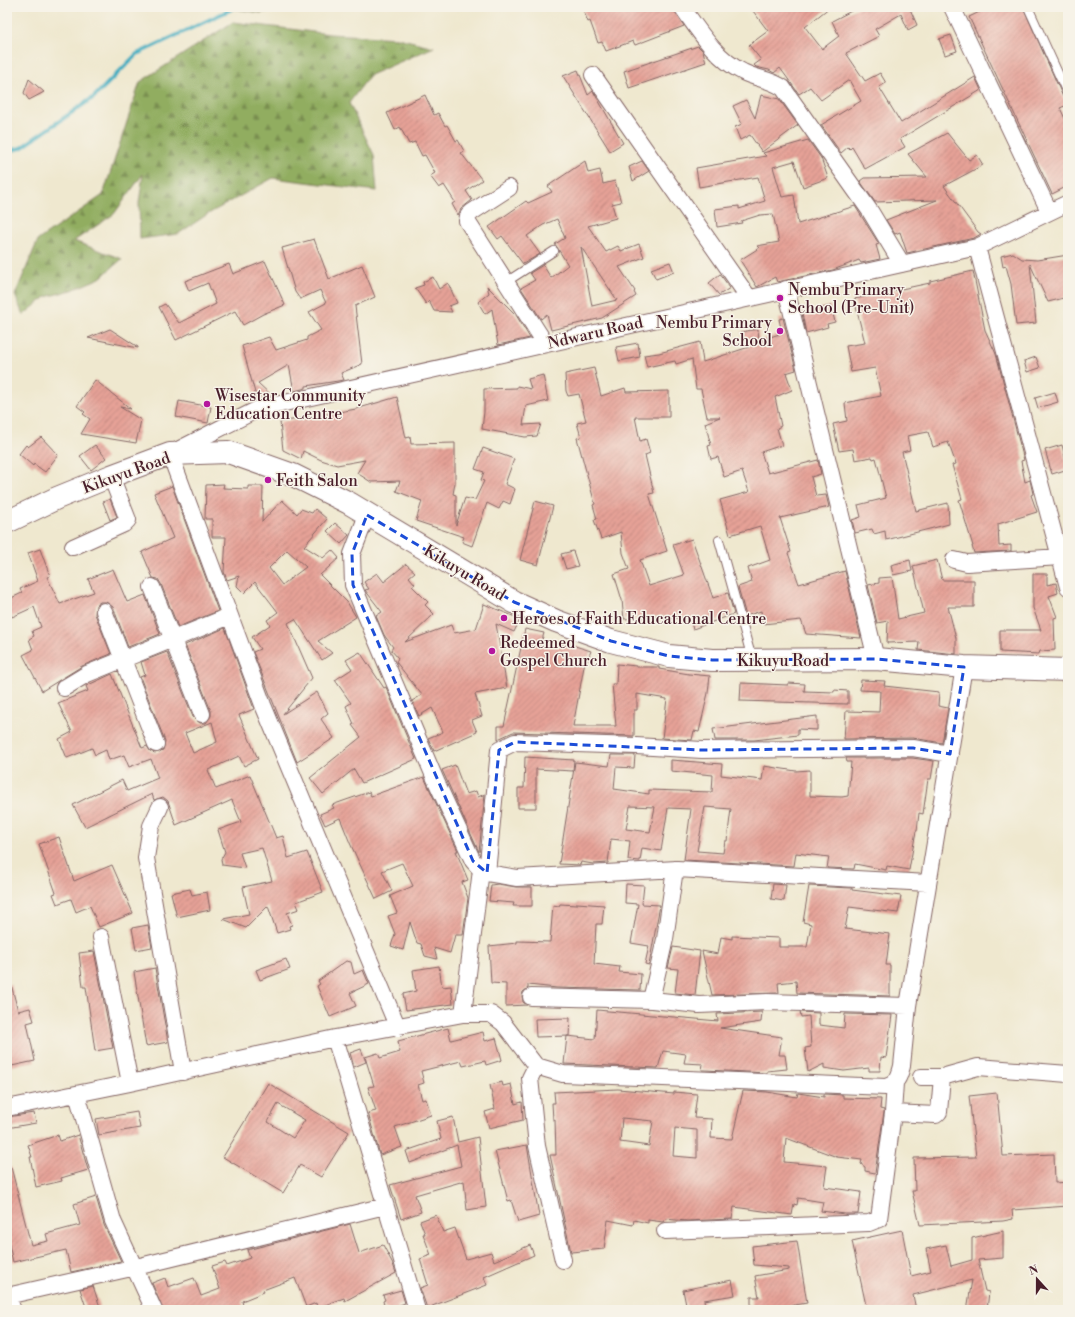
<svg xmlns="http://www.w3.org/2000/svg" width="1075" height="1317" font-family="'Libre Bodoni',serif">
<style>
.forest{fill:url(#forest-firs);stroke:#6e6646}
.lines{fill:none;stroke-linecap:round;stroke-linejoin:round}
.stream{stroke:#43aec1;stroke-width:4}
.building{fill:url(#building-hatch);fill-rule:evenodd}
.lane-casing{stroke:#846564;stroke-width:10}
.street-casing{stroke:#846564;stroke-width:18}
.secondary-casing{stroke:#846564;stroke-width:24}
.lane{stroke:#fff;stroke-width:8}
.street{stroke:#fff;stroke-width:16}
.secondary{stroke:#fff;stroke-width:22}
.marked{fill:none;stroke:#1d4ed8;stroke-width:3;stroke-dasharray:8 5;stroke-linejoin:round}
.poi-dot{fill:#b5179e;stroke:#f7f3e8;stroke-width:1.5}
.labels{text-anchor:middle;stroke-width:3;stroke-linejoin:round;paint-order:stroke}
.poi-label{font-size:16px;fill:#4a1f2b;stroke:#f7f3e8;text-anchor:start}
.street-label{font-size:16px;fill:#4a1f2b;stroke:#f7f3e8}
</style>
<defs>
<pattern id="forest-firs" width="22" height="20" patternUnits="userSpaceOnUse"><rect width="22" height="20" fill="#91ad60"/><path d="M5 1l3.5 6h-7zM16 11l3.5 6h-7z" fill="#788c4f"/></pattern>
<pattern id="building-hatch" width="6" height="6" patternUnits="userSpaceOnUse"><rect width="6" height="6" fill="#e6a297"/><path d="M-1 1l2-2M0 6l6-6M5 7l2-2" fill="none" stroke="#bc837b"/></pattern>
</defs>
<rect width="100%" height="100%" fill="#f7f3e8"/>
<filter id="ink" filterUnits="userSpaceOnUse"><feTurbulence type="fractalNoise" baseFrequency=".025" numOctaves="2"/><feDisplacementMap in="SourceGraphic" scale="8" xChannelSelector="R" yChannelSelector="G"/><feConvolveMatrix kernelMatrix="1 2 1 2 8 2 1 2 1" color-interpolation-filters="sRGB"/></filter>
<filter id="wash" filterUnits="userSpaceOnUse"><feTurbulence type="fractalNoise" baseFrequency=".012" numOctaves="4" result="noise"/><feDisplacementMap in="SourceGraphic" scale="16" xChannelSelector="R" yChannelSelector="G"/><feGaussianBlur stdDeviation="0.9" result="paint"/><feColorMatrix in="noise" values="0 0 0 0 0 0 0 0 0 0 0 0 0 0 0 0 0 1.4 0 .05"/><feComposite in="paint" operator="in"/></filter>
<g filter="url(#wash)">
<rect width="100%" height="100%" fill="#efe8cf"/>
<!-- forest -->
<path class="forest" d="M223 7H289L261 13Z
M233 22 330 34 398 38 434 47 370 75 349 103 374 155 377 191 273 178 208 214 178 234 140 239 139 203 143 174 114 214 74 241 122 259 100 278 72 290 46 297 23 315 15 295 38 240 103 195 140 82Z"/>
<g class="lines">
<!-- stream -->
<path class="stream" d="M7 151 21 148 94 97 137 54 236 7"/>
</g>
<g id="blocks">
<!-- building -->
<path class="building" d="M582 7H673L684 26 635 45 633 41 606 51 602 42 598 43 590 21 588 22Z
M750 7H830L805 27 822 49 839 36 832 21 859 7H913L910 9 917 25 908 30 901 14 875 29 879 36 846 53 865 81 880 73 886 83 879 87 901 123 975 77 981 90 900 139 905 147 865 169 852 147 850 149 848 147 841 153 821 125 861 101 849 80 821 100 810 87 799 94 780 68 774 73 769 70 756 67 754 65 761 60 749 45 768 31Z
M990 7H1023L1063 97 1066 100 1067 105 1060 108 1068 125V186L1052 194 969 17Z
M951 35 957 51 945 55 939 39Z
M698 46 703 51 706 62 629 88 624 71Z
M578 70 588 95 593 91 623 143 610 151 563 76Z
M29 79 44 92 29 100 24 93Z
M425 95 434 115 438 113 445 126 447 125 456 141 458 140 464 151 461 153 482 180 466 191 472 200 461 209 458 215 452 204 455 202 444 185 439 188 430 176 435 173 425 155 422 156 415 142 409 144 400 127 395 130 387 113Z
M761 95 779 99 798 125 762 152 750 135 740 140 735 127 742 124 733 106 746 100 755 118Z
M947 133 969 160 977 155 983 165 944 186 978 232 981 234 974 238 907 253 900 232 895 234 886 220 937 200 875 202 860 181 864 178 927 177 908 154Z
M808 140 821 158 828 178 803 187 794 161 773 167 782 197 794 195 798 224 855 206 879 244 876 245 880 259 861 263 859 260 833 270 777 282 775 277 757 287 740 260 759 248 757 246 779 242 773 214 760 215 741 221 742 223 717 227 715 209 739 206V209L765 201 758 177 699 187 696 168 766 156 763 153Z
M585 161 588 173 600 170 603 184 615 181 621 202 612 204 616 218 588 226 606 252 618 246 621 251 639 244 644 257 619 267 635 291 634 292 636 296 602 318 551 330 547 314 541 319 521 288 535 280 530 273 543 265 551 278 568 265 555 244 565 238 557 219 543 225 527 236 540 254 523 264 502 236 498 239 489 227 526 201 528 203 552 192 548 186ZM581 247 617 300 592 306Z
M642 161 649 171 633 181 629 167Z
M314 239 329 279 362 265 375 297 355 306 362 364 341 373 344 380 306 386V388L294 391 289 365 258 383 272 396 257 400 242 346 269 337 276 350 307 340V337L321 330 309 312 326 303 320 290 300 299 295 292 282 248Z
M1013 253 1022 259 1037 260 1068 255V297L1048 302 1030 264 1036 323 1016 325 1011 284 1006 266 1003 267 1001 256Z
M265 261 285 305 263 314 243 325 235 311 176 340 159 307 165 304 179 323 216 304 208 283 189 291 185 281 229 264 233 274Z
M670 262 674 272 656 279 651 269Z
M973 271 985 330 996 354 1024 460 1021 461 1025 482 1030 480 1033 494 1031 495 1037 512 998 524 999 546 1011 545V551L974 553 972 546H973L959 500 962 499 952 465 956 464 948 442 933 447 928 432 907 436 910 450 902 452 916 511 948 503 949 524 886 540 885 531 874 534 872 529 855 533 852 520 861 517 858 505 886 498 876 458 873 459 872 457 855 460 853 449 839 451 833 424 847 421 845 403 881 396 875 368 851 372 846 346 865 343 854 299 930 283V281Z
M720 274 730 288 719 295 709 283Z
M433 277 439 289 448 283 457 303 449 306 452 312 434 311 429 301 426 304 415 288 424 285 423 282Z
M487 286 516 315 530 338 498 345 492 309 485 314 478 302 489 293Z
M831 306 835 322 827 324 828 327 806 333 802 313Z
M783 318 796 370 786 373 792 390 775 397 781 426 777 428 782 445 761 452 768 473 818 460 821 474 811 477 816 496 826 495 829 507 780 518 791 552 788 553 799 584 845 571 861 638 806 634 801 620 763 624 761 611 746 616 738 587 752 582 748 568 770 560 760 526 730 535 720 500 749 492 742 471 724 477 718 457 711 459 708 446 711 445 705 423 720 417H707L701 389H696L692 359 676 364 675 361 647 367 644 355 659 353 700 342 703 362 749 347 741 332 758 329 759 341 782 333 779 319Z
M110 329 138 347V348L88 338Z
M638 343 640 357 619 361 616 347Z
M1036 357 1040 368 1027 372 1024 361Z
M594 368 601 396 625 388 626 392 669 391V417H635L640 441 646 439 650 453 645 455 654 493 649 494 667 551 640 560 649 586 684 575 673 545 692 539 713 598 728 593 734 614 693 629 689 617 664 619V616L624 619 622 600 614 574 629 569 623 553 621 532 601 539 594 520 597 519 593 505 595 504 577 438 581 437 577 423 586 421 579 394 568 396 566 391 565 374Z
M543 375 548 401 526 406 523 425 541 424 537 436 525 437 482 429 484 412V389L517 388V386L531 389 528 379Z
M95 380 131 409 120 407 141 420 136 443 81 434 90 419 83 414 85 412 77 406Z
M1055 392 1058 402 1038 408 1035 398Z
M397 397 406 438 410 437 411 444 455 443V483L453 494 456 495V525L465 498 475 500 484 481 481 480 484 472 475 469 483 448 514 459 505 484 515 489 510 504 503 501 499 509 487 503 472 546 462 542 464 537 416 521 422 501 396 491 400 481 371 482 357 473 365 460 337 465 321 460 303 451 301 459 283 450 280 422 298 419 301 421 300 419 356 409Z
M179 401 211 407 208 423 176 417Z
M41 437 58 455 45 472 34 464 33 466 19 454 26 445 28 447Z
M95 445 106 458 91 470 80 456Z
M1062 445 1068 469 1052 474 1045 450Z
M224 484 223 488 248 489V486H263L262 522 282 500 297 514 301 509 312 513 315 509 327 519 304 546 323 558 332 550 339 558 320 575 347 602 356 617 318 641 332 653 322 660 295 619 288 623 312 678 283 714 317 692 328 713 321 719 334 738 297 762 253 652 260 649 252 637 270 625 267 620 278 612 255 582 244 593 237 586 239 576 227 580 224 572 226 537H212V519H205L206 485ZM287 550 306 567 282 585 269 568Z
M172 486 218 611 178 627 161 584 158 579 153 578 142 552 173 538 154 493Z
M110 499 117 517 110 520 103 502Z
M535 501 553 506 538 565 520 560Z
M335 523 349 535 341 544 327 531Z
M40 549 50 576 47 577 60 604 94 592 88 579 113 569 127 602 145 595 160 634 128 647 113 607 106 602H100L96 605 95 614 111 654 82 666 42 691 23 655 33 650 29 639 34 636 32 631 41 627 34 607 12 617 7 606V600L22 593 20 589 38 581 28 553Z
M573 551 578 566 566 569 561 554Z
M910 560 912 571 893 575 891 565Z
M937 560 942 580H974V607H948L956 638V654L918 650 919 642 887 643 888 621 877 623 868 585 879 583V578L892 577 898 619 924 613 913 566Z
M406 564 415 572 409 577 415 584 412 586 428 602 425 605 434 614 405 642 451 625 454 633 476 629 484 604 520 619 514 632 496 624 507 688 475 694 482 716 472 720 477 732 434 751 428 738 443 732 432 708 419 716 412 701 422 695 396 662 398 658 391 650 393 647 384 635 376 616 382 612 365 590 369 589 364 582 377 573 384 582Z
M1033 574H1047V585L1056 583 1058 593 1049 596 1057 617 1054 618 1055 650 1040 651 1039 654 1000 652V630H1041L1033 608Z
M225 628 254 709 239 715 258 759 244 766 239 756 208 770 216 789 250 775 276 838 283 836 288 858 307 852 323 892 296 902 299 909 287 913 292 925 289 926 290 929 277 933 268 906 246 928 223 919 249 914 243 887 272 881 262 848 240 853 245 868 222 865 221 859 225 852 218 830 241 822 232 800 176 825 168 801 163 797 154 800 152 794 85 827 73 805 122 780 127 791 158 778 151 759 129 767 124 755 109 760 106 750 95 755 92 748 67 758 59 739 72 732 58 703 88 691 86 686 112 674 142 748 147 746 150 751 155 753 163 750 165 741 140 677 145 675 141 662 167 652 193 717 200 723H206L211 716V711L185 645ZM212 722 217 742 193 753 185 733Z
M525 629 544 633 542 640 575 646 591 651 587 661H585L573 726H616L612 684H616L617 664 636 666V667H659V669L689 674 710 676 708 693 699 732 694 731 692 740 662 738 667 699 637 694V710H634V736L513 732 498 739V726H504Z
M360 652 384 688 386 687 416 759 362 783 354 769 323 794 310 778 361 737 352 725 354 724 346 706 351 703 335 680 352 669 346 660Z
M861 680 885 681 884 686 939 692 938 706 948 708 942 743 913 738 844 739 846 711 879 712 880 691 860 690Z
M741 683 788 685V683L805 684 804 691 834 692V690L848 691V704L740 701Z
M817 716V730L798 729V735L754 740H715L713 729Z
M611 755H635L634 768 616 767 614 789 649 794V790L712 792 713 775 671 771V760L722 764 721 775 762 780 764 766 796 771 810 770V796L842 797 848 796 851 762H847L846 758H912L934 761 931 779H928L923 814 919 813 917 831H916L909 870 887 866 886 870 855 864 854 869 827 868 829 857 796 853 794 866 684 860 691 809 668 808 661 851 642 848 640 861 628 860 630 841 611 839 608 863 593 864 581 862 580 865 559 864 575 762 609 766ZM630 806 655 807 650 832 626 829ZM705 807 731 809 727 841H725L723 853 697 851Z
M525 757 574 760 573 771 536 769V808H518V788H524Z
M455 765 466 794 476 791 478 797 485 794 479 852 442 770Z
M424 777 458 851H456L468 880 462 882 468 898 463 935H455L450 953 434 948 437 959 425 956 421 944 417 943 410 922 403 950 391 946 395 934 388 916 397 913 390 896 413 886 402 863 382 871 392 891 376 899 350 843 340 818 325 825 320 814 334 808 332 805 369 792 371 796Z
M59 837 74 881 112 865 133 913 99 927 90 906 76 912 71 899 57 904 53 894 56 893 39 844Z
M498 884 516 887H532V906H513L514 903 489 901 491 885Z
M626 884 644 885 642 904 660 905 649 965 645 964 649 946 631 943 638 904 625 903Z
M773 884 786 885 784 901 771 899Z
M809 886 852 888V890L901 896 898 913 849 907 845 929 890 934 886 965H890V996L797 993 796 981 778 983 779 993 712 995 702 951 718 954 721 937 732 939V936L779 938V947H807L811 924 803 922Z
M190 889 192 895 207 892 210 910 177 917 171 893Z
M577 903 604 905 602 924H596L594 964 620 967 619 972 641 974 640 990 557 988 528 985V988L523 992 522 996 523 1002 527 1005 506 1006V984L491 983 489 946 517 943V941L550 942 553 905 559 906 560 904 577 905Z
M148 925 152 947 136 950 132 928Z
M673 947 700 951 695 995 675 993 678 969 668 968Z
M94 951 113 1048 95 1051 86 987H83L79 953Z
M286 959 290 969 260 980 256 970Z
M346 961 351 962 354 974 363 970 369 984 350 993 356 1006 330 1017 317 986 320 984 318 981Z
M439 966 442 987 451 986 453 1004 406 1010 403 994 416 991 413 970Z
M155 968 168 1042 146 1046 134 972Z
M11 984 18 1011 30 1008 34 1021 27 1023 35 1061 7 1067V985Z
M597 1010 718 1021 717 1014 762 1012 761 1022 720 1028 782 1037 779 1055H785L787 1069 767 1071V1073L705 1070H702L703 1064 684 1063 686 1054 663 1051 658 1068 564 1064 567 1036 595 1039Z
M800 1012 819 1013V1025L844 1028 845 1014 892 1015 886 1058 881 1057 880 1071H869V1068L844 1071 824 1068V1064L808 1072 805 1048 811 1047 809 1016 801 1017Z
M570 1018 569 1036 536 1037 535 1019Z
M448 1028 451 1040 483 1032 485 1041 496 1038 502 1060 486 1065 485 1061 463 1066 461 1061 421 1071 424 1083 418 1085 422 1100 426 1099 431 1115 395 1127 402 1147 380 1155 368 1113 376 1111 368 1087 374 1086 365 1057 378 1053 380 1058 400 1052 398 1041Z
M361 1049 366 1062 354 1067 350 1053Z
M502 1082 503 1086 511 1084 515 1104 522 1102 523 1120 489 1128 485 1112 495 1109 490 1085Z
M268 1083 349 1132 321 1177 300 1165 283 1193 223 1157ZM278 1104 305 1120 293 1138 268 1122Z
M618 1089 674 1094V1092L697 1094 694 1118 712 1119 711 1138 732 1139 743 1091 767 1092 797 1097 798 1093 824 1097V1094L843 1095V1098L881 1099 880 1109 884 1110V1112L875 1173 865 1171V1167L861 1164 862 1160 837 1157 786 1138 784 1162 827 1166 824 1187 861 1192 858 1214H845L821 1211 823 1202 798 1198 797 1205 794 1204 792 1215 734 1207 732 1219 687 1221 665 1219 663 1222 648 1220V1223L634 1220 633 1225 608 1220 604 1249 571 1252 550 1155H556L555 1119 553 1120 552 1103H555L554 1092ZM622 1118 653 1121 649 1146 620 1142ZM675 1128 697 1130V1158L673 1156Z
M997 1093 1003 1156 1054 1154 1055 1183 1068 1182V1206L1012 1210 1013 1219 1003 1221 920 1225 912 1191H915L914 1158 976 1157 969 1096Z
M137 1112 140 1128 99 1135 96 1119Z
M34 1113 36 1123 7 1128V1117Z
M453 1117 458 1142 478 1137 486 1207 467 1210 464 1181 415 1195 421 1212 401 1219 390 1185 461 1166 457 1145 410 1163 406 1151 441 1139 437 1121Z
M58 1135 60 1141 78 1135 88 1170 61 1178 62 1181 36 1187 30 1157H32L28 1145Z
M527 1145 539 1216 518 1222 511 1200 508 1201 495 1151Z
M11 1167 31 1245 48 1241 46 1234 80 1225 74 1204 96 1197 104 1225 121 1261 71 1272 66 1250 13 1262 7 1236V1168Z
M436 1215 443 1232 455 1228 466 1259 491 1252 494 1261 530 1245 534 1255 484 1277 487 1285 427 1308 420 1288 428 1285 420 1259 431 1255 423 1234H425L420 1221Z
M350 1224 359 1253 383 1245 393 1264 396 1273 345 1301 344 1298 317 1308 316 1303 306 1307 295 1278 263 1290 264 1292 242 1301 244 1310H163L152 1283 165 1278 168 1287 194 1278 201 1296 220 1289 212 1266 225 1262 227 1266 250 1258 247 1250Z
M902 1230 911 1276 931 1271 926 1249 946 1245 951 1266 972 1260V1238L1003 1231V1258L978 1260 985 1291 989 1292 987 1310H967L972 1280 913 1295 916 1310H867L852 1241Z
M797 1241 807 1303 789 1306V1308H751V1297H759L755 1276 789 1270V1268L754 1265 752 1246Z
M732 1280 735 1295 704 1300 706 1310H687L683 1290Z
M93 1286 100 1307 87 1310 80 1289Z
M401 1290 405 1303 397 1306 398 1310 385 1309 383 1301 385 1300 383 1295Z"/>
</g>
</g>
<g filter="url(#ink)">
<use href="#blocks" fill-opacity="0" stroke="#846564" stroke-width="1"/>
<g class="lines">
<defs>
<path id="lane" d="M1028 7 1068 95
M506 282 554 251
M719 540 752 659"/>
<path id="street" d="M682 7C699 31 716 59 743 72 756 79 771 79 783 88L870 211 902 264
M952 7 1049 211
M593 75 749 298
M509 188 472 212 468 216 467 221 545 343
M977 247 1068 587
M786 289 876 659
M367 515 352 554 353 585 436 781 473 861 481 870 463 1014
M73 547 124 524 128 520 111 476
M954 560 967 563 1060 557
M152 587 202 714
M104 611 156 744
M64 688 87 674 230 616
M160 807 151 826 146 858 183 1072
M481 870 487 873 517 878 677 869 928 883
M487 873 499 750 515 742 636 746 702 750 913 748 950 754
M101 937 130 1083
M531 997 652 1000 699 1005 767 1002 908 1006
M651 1000 665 939 675 869
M398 1028 263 705 170 454 258 409 977 247 1068 203
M335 1038 417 1310
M536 1066 530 1078 537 1146 563 1260
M921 1077H942L978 1067 1068 1074
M77 1094 113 1221 154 1310
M7 1108 130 1083 335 1038 463 1014H491L503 1023 536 1066 563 1074 886 1087C897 1083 899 1078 902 1066L908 1006 964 667
M893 1113 936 1115 939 1112 942 1077
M665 1231 869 1223 879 1219 893 1113 895 1083
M7 1296 136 1267 385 1206
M7 1296 13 1310"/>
<path id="secondary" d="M7 522 57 498 111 476 170 454 228 452 293 475 349 503 514 602 556 621 611 641 669 656 712 660 876 659 964 667 1068 670"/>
</defs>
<!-- lane casing -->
<use href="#lane" class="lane-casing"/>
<!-- street casing -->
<use href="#street" class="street-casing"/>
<!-- secondary casing -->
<use href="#secondary" class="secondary-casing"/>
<!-- lane -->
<use href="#lane" class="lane"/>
<!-- street -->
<use href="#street" class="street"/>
<!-- secondary -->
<use href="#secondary" class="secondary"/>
</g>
</g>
<!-- marked area -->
<path class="marked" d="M367 515 514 602 611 641 669 656 712 660 876 659 964 667 950 754 913 748 702 750 515 742 499 750 487 873 473 861 353 585 352 554Z"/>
<!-- markers -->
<g class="poi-dot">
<circle cx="780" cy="298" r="4"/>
<circle cx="780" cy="331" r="4"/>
<circle cx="207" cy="404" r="4"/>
<circle cx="268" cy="480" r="4"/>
<circle cx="504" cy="618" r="4"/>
<circle cx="492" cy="651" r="4"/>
</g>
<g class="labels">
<!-- poi labels -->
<g class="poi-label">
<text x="788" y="295">Nembu Primary<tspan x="788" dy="18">School (Pre-Unit)</tspan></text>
<text x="772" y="328" text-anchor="end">Nembu Primary<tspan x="772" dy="18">School</tspan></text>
<text x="215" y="401">Wisestar Community<tspan x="215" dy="18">Education Centre</tspan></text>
<text x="276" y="486">Feith Salon</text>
<text x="512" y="624">Heroes of Faith Educational Centre</text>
<text x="500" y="648">Redeemed<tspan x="500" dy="18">Gospel Church</tspan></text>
</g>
<!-- street labels -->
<g class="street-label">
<text transform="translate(595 332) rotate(-13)" y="6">Ndwaru Road</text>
<text transform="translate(126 472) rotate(-20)" y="6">Kikuyu Road</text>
<text transform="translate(465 572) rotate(31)" y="6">Kikuyu Road</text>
<text x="783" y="666">Kikuyu Road</text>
</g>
</g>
<!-- margin -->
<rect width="1075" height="1317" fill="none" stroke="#f7f3e8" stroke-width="24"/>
<!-- north arrow -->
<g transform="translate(1037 1279) rotate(339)" stroke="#f7f3e8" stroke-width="3" paint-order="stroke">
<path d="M0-3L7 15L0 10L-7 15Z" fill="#4a1f2b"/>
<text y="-6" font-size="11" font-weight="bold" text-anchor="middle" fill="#4a1f2b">N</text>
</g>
</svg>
